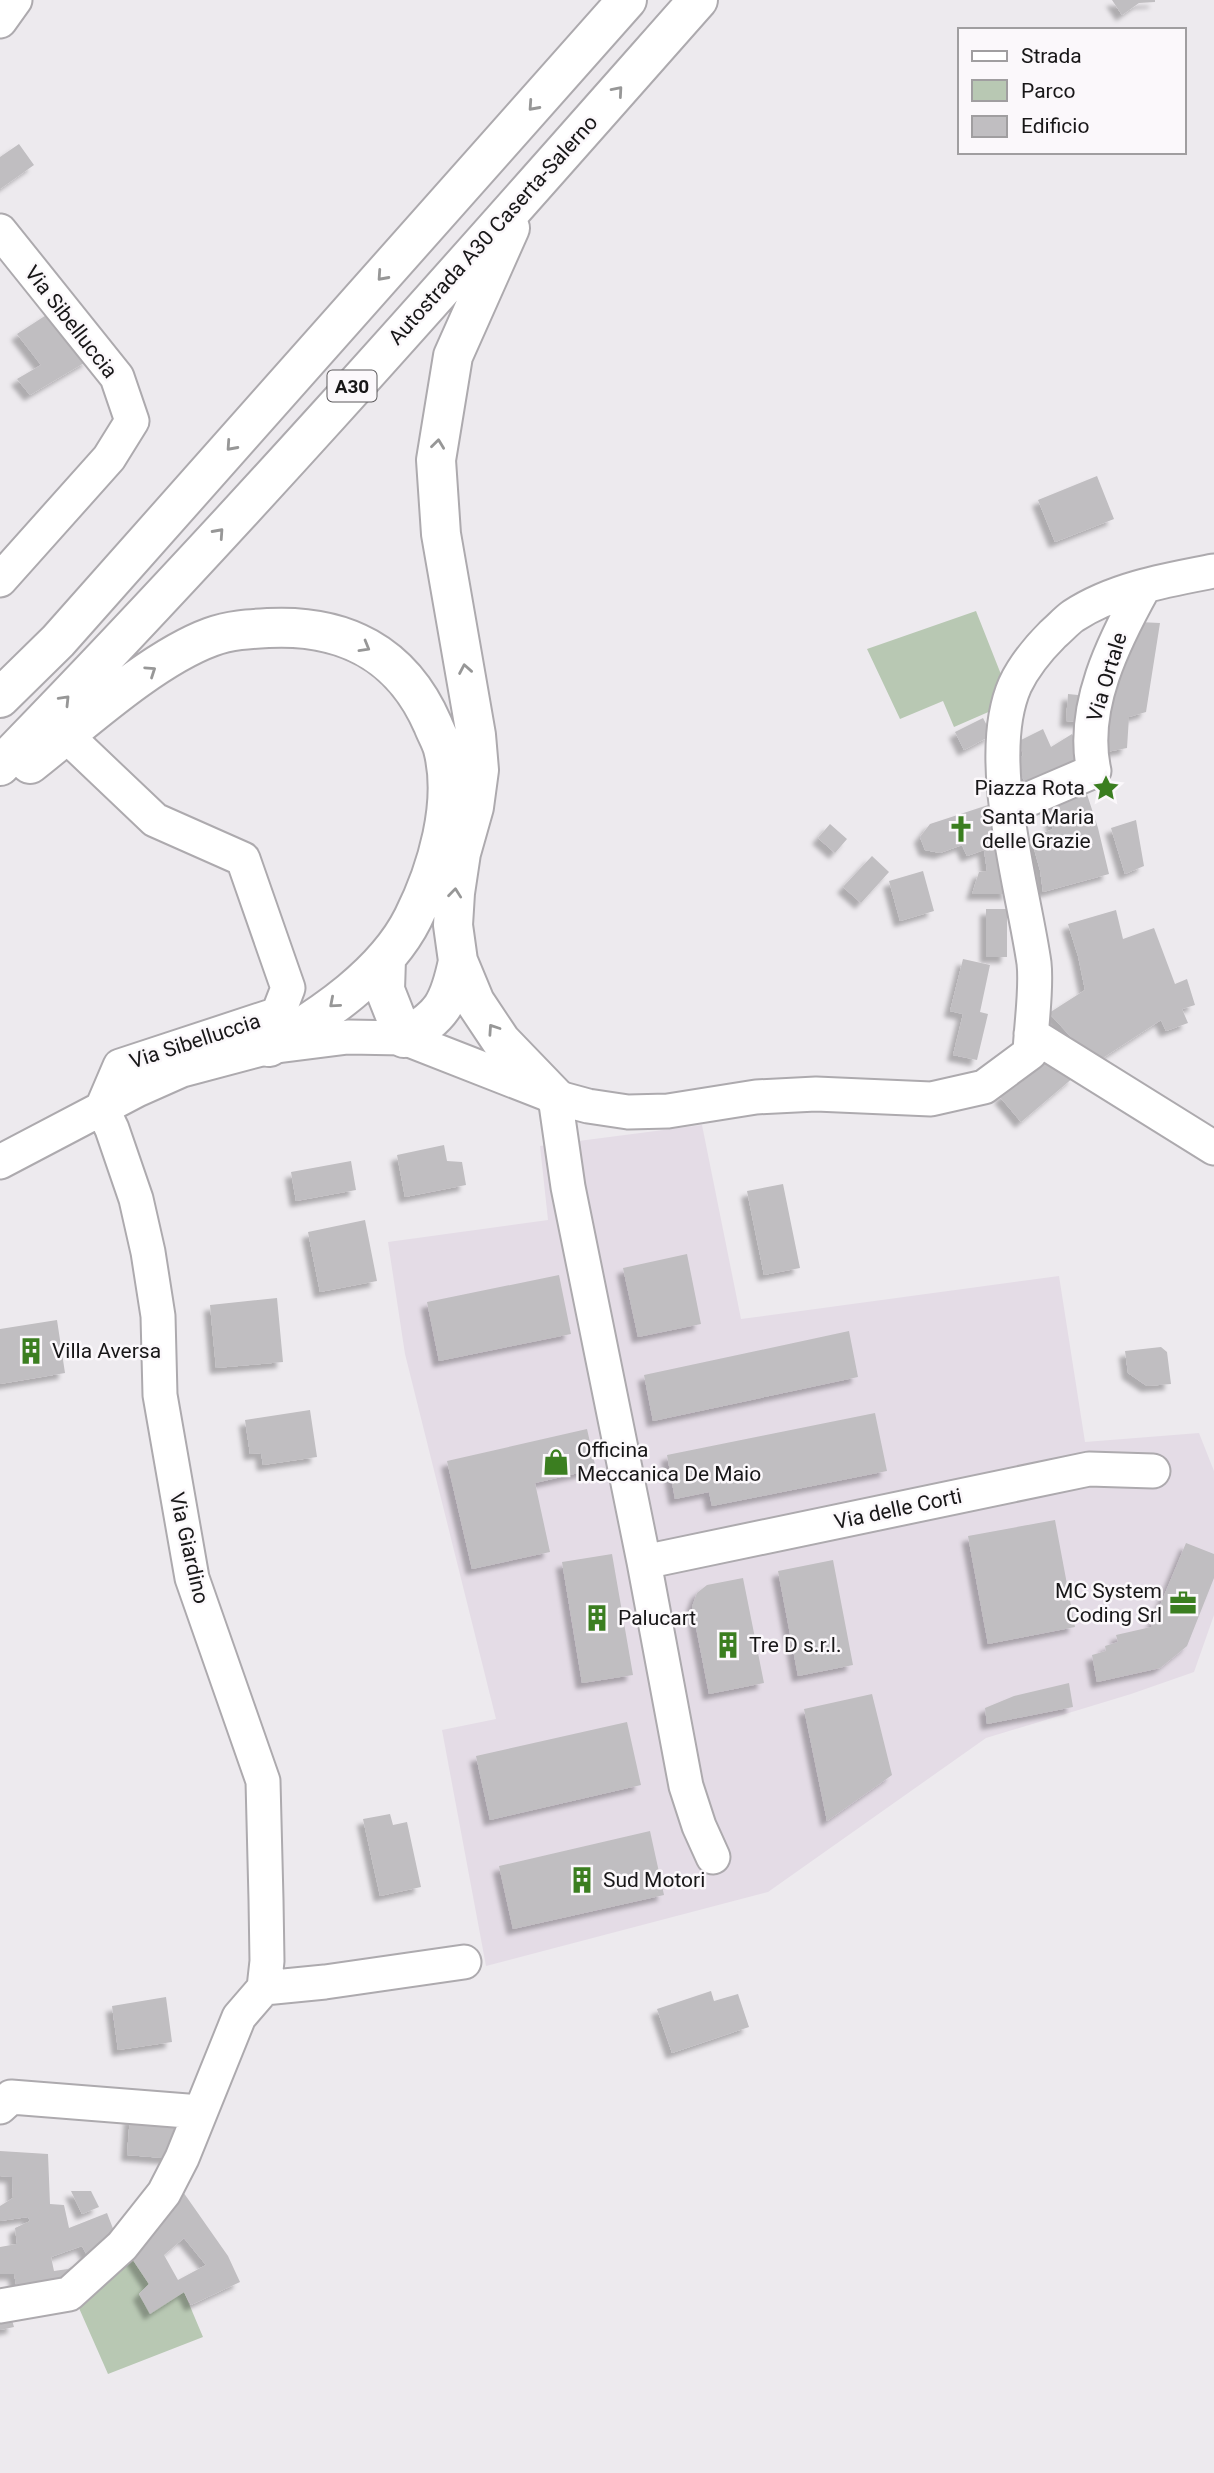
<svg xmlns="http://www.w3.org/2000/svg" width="1214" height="2473" font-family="Roboto,sans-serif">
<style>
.built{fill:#e4dce6}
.green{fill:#b8c8b3}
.building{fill:#c0bec1;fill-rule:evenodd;filter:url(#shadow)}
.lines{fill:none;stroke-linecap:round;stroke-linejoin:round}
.minor-tunnel{stroke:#cdcace;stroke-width:33;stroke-dasharray:33 17;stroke-linecap:butt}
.minor-casing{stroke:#adaaae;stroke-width:37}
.highway-casing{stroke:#adaaae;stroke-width:42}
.minor{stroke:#fff;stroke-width:33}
.highway{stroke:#fff;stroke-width:38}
.oneway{stroke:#979797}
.labels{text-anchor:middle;stroke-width:5;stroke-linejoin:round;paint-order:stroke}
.shield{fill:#fbf8fb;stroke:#5c5a5c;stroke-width:2}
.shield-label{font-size:19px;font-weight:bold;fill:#181718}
.street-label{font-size:21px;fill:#181718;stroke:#fbf8fb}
.poi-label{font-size:21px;fill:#181718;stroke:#fbf8fb;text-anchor:start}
</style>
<defs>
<filter id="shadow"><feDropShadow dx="-6" dy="6" stdDeviation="2" flood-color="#0004"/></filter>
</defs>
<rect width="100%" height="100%" fill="#edeaee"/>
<!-- built -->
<path class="built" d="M702 1125 741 1319 1059 1276 1085 1442 1199 1433 1214 1471V1615L1194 1672 1131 1694 986 1738 768 1892 486 1966 442 1730 496 1719 405 1354 388 1242 548 1220 540 1146Z"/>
<!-- green -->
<path class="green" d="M976 611 1004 682 993 710 954 727 943 701 900 719 867 649Z
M127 2251 149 2284 139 2294 150 2313 184 2292 203 2337 108 2374 75 2299Z"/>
<!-- building -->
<path class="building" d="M1112 0H1155V2L1139 3 1122 15Z
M19 144 34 165 0 189V157Z
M51 312 89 360 30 395 17 379 41 365 17 334Z
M1097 476 1114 519 1055 542 1038 500Z
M1139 622 1160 623 1146 712 1129 717 1127 748 1096 754 1098 729Z
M1068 694 1088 696 1086 722 1066 721Z
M983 718 992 735 964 750 955 732Z
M1043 729 1051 747 1072 734 1085 758 1028 787 1015 765 1023 755 1019 741Z
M1083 782 1098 828 1109 874 1043 892 1040 870 1031 838 1053 829 1046 799Z
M988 805 998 833 1009 894H972L979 872 987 871 984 850 967 856 962 845 940 853 925 850 920 837 930 824Z
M1136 820 1144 866 1125 874 1111 828Z
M830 824 847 839 835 853 818 838Z
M872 856 889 872 861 903 843 887Z
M923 871 934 911 900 921 889 881Z
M986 909H1007V957H986Z
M1116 910 1123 939 1154 928 1175 984 1187 979 1195 1005 1182 1009 1188 1023 1166 1031 1161 1020 1095 1063 1049 1013 1085 990 1078 956 1068 924Z
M963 959 990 965 980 1012 988 1014 977 1060 953 1055 963 1014 950 1011Z
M1053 1053 1074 1077 1021 1122 1000 1097Z
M444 1145 447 1161 462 1162 466 1185 405 1197 397 1155Z
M351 1161 356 1190 296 1201 291 1172Z
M783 1184 800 1268 764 1275 747 1191Z
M365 1220 377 1281 320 1292 308 1232Z
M687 1254 701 1324 638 1337 623 1268Z
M559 1275 571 1334 439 1361 427 1302Z
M277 1298 283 1362 216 1368 210 1305Z
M57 1320 65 1373 0 1384V1329Z
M849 1331 858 1377 653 1421 644 1375Z
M1161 1347 1167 1352 1171 1384 1147 1386 1128 1373 1125 1351Z
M310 1410 317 1457 263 1465 261 1453 250 1454 245 1420Z
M875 1413 887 1471 712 1506 709 1492 675 1499 667 1455Z
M587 1429 596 1469 535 1483 550 1552 472 1569 447 1461Z
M1055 1520 1075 1627 988 1644 968 1536Z
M1186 1543 1214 1554V1578L1187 1646 1160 1668 1097 1682 1092 1655 1106 1651 1105 1646 1118 1642 1116 1635 1151 1627Z
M612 1554 633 1675 582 1683 562 1562Z
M833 1560 853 1665 798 1676 778 1571Z
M743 1578 764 1683 709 1694 692 1607 697 1593 707 1585Z
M1069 1683 1073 1707 987 1724 985 1708 1014 1696Z
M872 1694 892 1775 827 1821 804 1709Z
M627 1722 641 1785 490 1820 476 1756Z
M390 1814 393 1825 407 1822 421 1887 380 1896 363 1819Z
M650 1831 664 1895 513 1929 499 1866Z
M711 1991 714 2001 738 1994 749 2027 672 2053 657 2009Z
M166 1997 172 2042 118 2050 112 2006Z
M130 2116 179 2121 175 2159 127 2155Z
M0 2151 48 2154 50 2204 64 2205 69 2228 107 2213 117 2239 69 2288 18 2295 14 2274H0V2247L17 2244 15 2228 30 2221 28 2217 0 2221V2206L13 2198 12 2177 0 2176ZM82 2246 87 2255 81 2261 68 2269 54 2271 51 2257Z
M181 2189 228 2256 240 2282 191 2305 184 2292 150 2314 139 2294 149 2284 127 2251ZM184 2238 206 2265 178 2280 164 2255Z
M71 2191H91L99 2207 82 2214Z
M9 2310 14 2327 0 2330V2311Z"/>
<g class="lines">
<!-- minor-tunnel -->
<path class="minor-tunnel" d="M0 672 67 736"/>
<defs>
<path id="minor" d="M0 21 15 0
M0 231 117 377 132 421 109 458 0 580
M74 743 155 820 243 859 288 988 278 1014 120 1066 102 1108 112 1129 136 1199 148 1252 158 1316 160 1395 192 1578 263 1781 266 1900 267 1961 264 1988
M1008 808 1094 771C1080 708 1114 641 1144 587
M1031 1034 1214 1148
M555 1097 568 1187 644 1562 686 1786 699 1826 713 1857
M0 1162 137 1090 182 1070 269 1047 348 1037 404 1038 555 1097 588 1106 628 1112 668 1111 756 1097 816 1094 931 1099 984 1087 1030 1053C1031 1026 1037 989 1034 963 1023 886 983 757 1015 685 1024 666 1039 648 1053 634 1060 628 1066 621 1073 616 1114 589 1167 580 1214 571
M644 1562 1089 1469 1153 1471
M0 2107 11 2097 200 2112
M0 2306 69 2294 122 2246 164 2193 182 2158 239 2017 264 1988 325 1982 464 1962"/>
<path id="highway" d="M510 228 453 356 436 460 441 534 476 735 479 770 474 807 461 853 455 893 453 925 458 961 475 1002 501 1041 555 1097
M0 698 58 641 627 0
M30 764C81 724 151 659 211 637 230 630 249 629 268 628 344 624 402 653 433 725 436 733 441 741 443 749 457 803 437 870 413 918 385 974 322 1016 269 1047
M0 766C241 519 469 259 698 0
M386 959 385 990 404 1038C442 1016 449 1004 458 961"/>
</defs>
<!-- minor casing -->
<use href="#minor" class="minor-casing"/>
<!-- highway casing -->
<use href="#highway" class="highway-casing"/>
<!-- minor -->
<use href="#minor" class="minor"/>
<!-- highway -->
<use href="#highway" class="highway"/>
</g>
<!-- one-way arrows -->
<defs><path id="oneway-chevron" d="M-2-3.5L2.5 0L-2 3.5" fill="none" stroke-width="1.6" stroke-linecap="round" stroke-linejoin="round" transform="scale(1.75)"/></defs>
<g class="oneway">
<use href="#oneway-chevron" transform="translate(618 91) rotate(-49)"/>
<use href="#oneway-chevron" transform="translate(533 106) rotate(132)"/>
<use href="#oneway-chevron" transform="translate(382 276) rotate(132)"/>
<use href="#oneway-chevron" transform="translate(438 444) rotate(-83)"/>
<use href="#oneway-chevron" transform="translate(231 446) rotate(132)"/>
<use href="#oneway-chevron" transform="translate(219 533) rotate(-48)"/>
<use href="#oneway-chevron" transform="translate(365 647) rotate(30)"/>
<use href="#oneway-chevron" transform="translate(465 669) rotate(-100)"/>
<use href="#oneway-chevron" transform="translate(151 671) rotate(-34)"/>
<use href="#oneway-chevron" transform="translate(65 700) rotate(-46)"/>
<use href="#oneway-chevron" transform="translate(455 893) rotate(-84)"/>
<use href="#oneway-chevron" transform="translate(334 1003) rotate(139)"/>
<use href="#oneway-chevron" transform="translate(493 1029) rotate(-124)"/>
</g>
<!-- icons -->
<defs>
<symbol id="sight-bare" viewBox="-9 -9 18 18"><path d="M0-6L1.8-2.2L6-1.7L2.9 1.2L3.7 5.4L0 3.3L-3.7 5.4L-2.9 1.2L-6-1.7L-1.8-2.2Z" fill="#3b7e20" stroke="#fbf8fb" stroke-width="2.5" paint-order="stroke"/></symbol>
<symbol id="church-bare" viewBox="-9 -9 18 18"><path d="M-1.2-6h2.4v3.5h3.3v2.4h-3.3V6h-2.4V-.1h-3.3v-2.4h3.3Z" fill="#3b7e20" stroke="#fbf8fb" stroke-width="2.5" paint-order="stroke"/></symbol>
<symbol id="building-bare" viewBox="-9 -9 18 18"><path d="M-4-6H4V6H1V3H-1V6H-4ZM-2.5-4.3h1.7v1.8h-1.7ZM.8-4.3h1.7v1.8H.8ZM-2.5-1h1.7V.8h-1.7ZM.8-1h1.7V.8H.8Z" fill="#3b7e20" stroke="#fbf8fb" stroke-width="2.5" paint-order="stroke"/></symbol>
<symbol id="shop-bare" viewBox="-9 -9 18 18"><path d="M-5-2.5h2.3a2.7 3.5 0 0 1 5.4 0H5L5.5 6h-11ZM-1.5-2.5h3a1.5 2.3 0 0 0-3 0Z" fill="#3b7e20" stroke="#fbf8fb" stroke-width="2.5" paint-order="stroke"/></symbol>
<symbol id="office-bare" viewBox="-9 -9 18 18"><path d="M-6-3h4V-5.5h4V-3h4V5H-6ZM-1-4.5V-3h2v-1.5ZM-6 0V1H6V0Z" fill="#3b7e20" stroke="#fbf8fb" stroke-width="2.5" paint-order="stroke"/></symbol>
</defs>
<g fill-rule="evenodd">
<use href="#sight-bare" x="1087" y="769" width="38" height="38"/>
<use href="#church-bare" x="942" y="810" width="38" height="38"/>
<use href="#building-bare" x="12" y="1332" width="38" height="38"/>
<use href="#shop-bare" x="537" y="1443" width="38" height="38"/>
<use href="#office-bare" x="1164" y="1584" width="38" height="38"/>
<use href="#building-bare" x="578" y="1599" width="38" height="38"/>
<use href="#building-bare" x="709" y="1626" width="38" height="38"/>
<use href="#building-bare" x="563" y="1861" width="38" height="38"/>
</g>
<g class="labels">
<!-- shield labels -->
<rect class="shield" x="327.5" y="370.5" width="49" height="31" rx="5"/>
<g class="shield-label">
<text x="352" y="393">A30</text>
</g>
<!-- street labels -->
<g class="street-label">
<text transform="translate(493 230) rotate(-48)" y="7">Autostrada A30 Caserta-Salerno</text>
<text transform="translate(71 322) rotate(52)" y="7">Via Sibelluccia</text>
<text transform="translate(1107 677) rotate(-73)" y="7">Via Ortale</text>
<text transform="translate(195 1041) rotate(-18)" y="7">Via Sibelluccia</text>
<text transform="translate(898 1509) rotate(-12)" y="7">Via delle Corti</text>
<text transform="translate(189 1548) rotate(77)" y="7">Via Giardino</text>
</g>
<!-- poi labels -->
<g class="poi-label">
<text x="1085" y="795" text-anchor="end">Piazza Rota</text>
<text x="982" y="824">Santa Maria<tspan x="982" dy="24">delle Grazie</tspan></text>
<text x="52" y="1358">Villa Aversa</text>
<text x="577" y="1457">Officina<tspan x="577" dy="24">Meccanica De Maio</tspan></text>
<text x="1162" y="1598" text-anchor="end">MC System<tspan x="1162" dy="24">Coding Srl</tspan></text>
<text x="618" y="1625">Palucart</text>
<text x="749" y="1652">Tre D s.r.l.</text>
<text x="603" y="1887">Sud Motori</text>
</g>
</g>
<!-- legend -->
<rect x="958" y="28" width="228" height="126" fill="#fbf8fb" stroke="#a09ea0" stroke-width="2"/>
<rect x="972" y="51" width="35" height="10" fill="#ffffff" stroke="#a09ea0" stroke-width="2"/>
<text x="1021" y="63" font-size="21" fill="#181718">Strada</text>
<rect x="972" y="80" width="35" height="21" fill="#b8c8b3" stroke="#a09ea0" stroke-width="2"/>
<text x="1021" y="98" font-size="21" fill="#181718">Parco</text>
<rect x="972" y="116" width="35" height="21" fill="#c0bec1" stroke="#a09ea0" stroke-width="2"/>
<text x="1021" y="133" font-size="21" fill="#181718">Edificio</text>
</svg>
